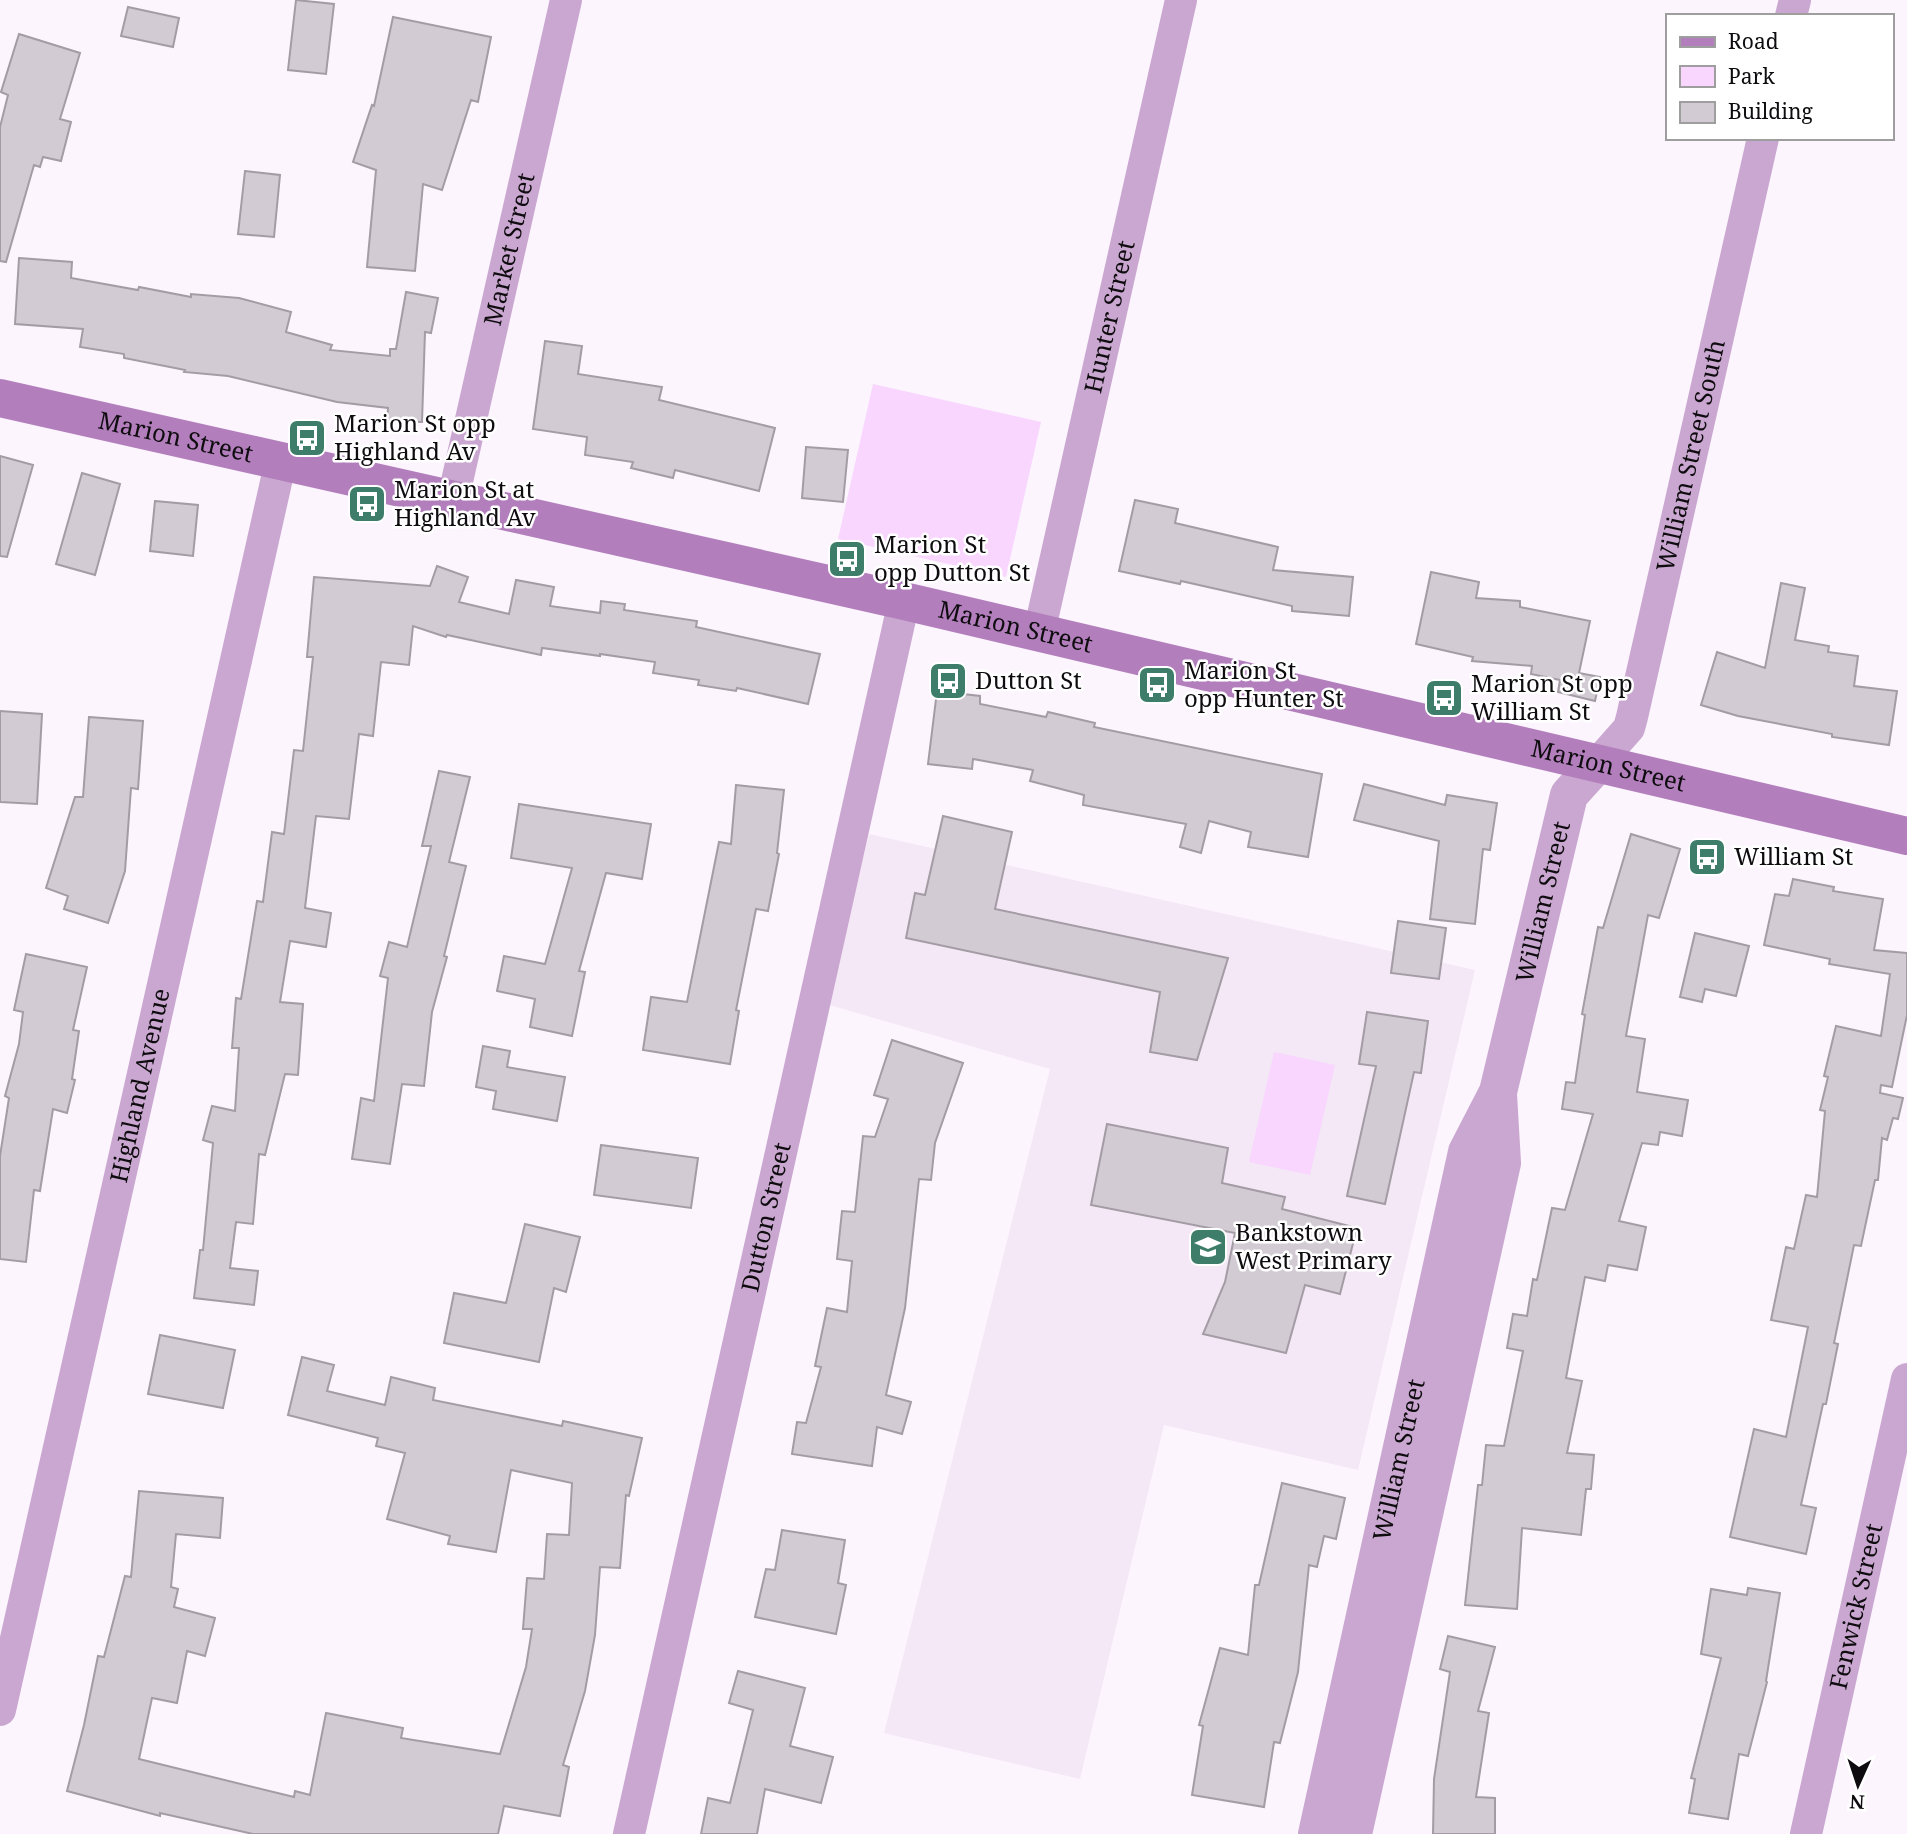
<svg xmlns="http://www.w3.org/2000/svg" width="1907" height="1834" font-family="'Noto Serif',serif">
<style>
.built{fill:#f4e7f6}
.green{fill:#f8d6fe}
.building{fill:#d2cbd4;stroke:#a39ca4;stroke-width:2}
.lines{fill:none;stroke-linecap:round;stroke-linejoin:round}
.minor{stroke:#caa7d0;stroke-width:32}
.tertiary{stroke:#caa7d0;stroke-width:38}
.secondary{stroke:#b27ebc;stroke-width:38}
.labels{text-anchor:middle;stroke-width:5;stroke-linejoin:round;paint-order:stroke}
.street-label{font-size:24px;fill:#0e0c0f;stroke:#fff}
.poi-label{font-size:24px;fill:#0e0c0f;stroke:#fff;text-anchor:start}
</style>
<rect width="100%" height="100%" fill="#fcf5fe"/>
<!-- built -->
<path class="built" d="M869 834 1475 970 1358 1470 1164 1425 1080 1779 884 1733 1050 1069 826 1004Z"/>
<!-- green -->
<path class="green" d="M873 384 1041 422 1006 577 838 539Z
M1274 1052 1335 1065 1310 1175 1249 1162Z"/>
<!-- building -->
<path class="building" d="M296 0 334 4 326 74 288 70Z
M128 7 179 18 173 47 121 36Z
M393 17 491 37 478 102 471 100 442 190 423 184 415 271 367 267 376 170 353 162 372 105 374 106Z
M19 34 80 53 60 119 71 122 61 161 43 157 40 167 34 165 6 262 0 261V127L8 95 1 92Z
M245 171 280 175 274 237 238 234Z
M19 258 72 262 71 278 138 290 139 287 191 297V294L239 298 291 312 286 332 332 345 330 350 390 356V349H396L406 292 438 298 431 333 425 332 422 422 387 421 388 408 337 402 228 376 184 372 185 370 124 358V354L80 347 83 329 15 324Z
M545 341 582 346 578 374 662 387 659 400 775 428 759 491 675 470 673 478 631 468 633 462 585 455 587 437 533 429Z
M806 447 848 450 843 502 802 498Z
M0 456 33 465 7 557 0 556Z
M82 473 120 484 95 575 56 564Z
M1135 500 1178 509 1175 523 1278 547 1273 570 1353 577 1349 616 1292 611V606L1181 581 1180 584 1119 571Z
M155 501 198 505 193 556 150 551Z
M437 566 468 577 459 602 509 614 516 580 554 587 550 606 600 613 601 601 625 604 624 610 697 621 696 627 820 654 808 704 737 688 736 691 698 685 699 680 653 673 655 662 600 654V656L542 648 541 655 447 635 446 637 413 626 409 665 381 662 373 736 359 734 349 819 316 816 305 908 331 913 326 947 290 941 280 1002 303 1004 298 1075 285 1074 265 1155 259 1154 253 1224 236 1222 230 1268 258 1271 254 1305 194 1298 200 1250H203L213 1143 203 1140 212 1106 235 1111 239 1048H232L236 998 241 999 257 901 263 902 272 832 284 834 294 750 303 751 313 657H307L314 577 430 586Z
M1431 572 1479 582 1476 598 1520 601V607L1590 621 1579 673 1600 677 1595 701 1558 692 1560 680 1531 674 1532 666 1472 661 1473 657 1416 644Z
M1781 583 1805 588 1795 640 1829 646 1828 652 1858 656 1854 686 1897 691 1889 745 1832 737V734L1738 716 1701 705 1717 652 1765 668Z
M937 691 980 696V704L1046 717 1048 712 1095 723 1094 727 1322 774 1308 857 1248 847 1251 832 1209 821 1201 853 1180 847 1186 824 1083 805 1084 795 1030 781 1033 770 973 759 972 769 928 764Z
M0 711 42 714 37 804 0 802Z
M89 717 143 721 138 789 131 788 125 871 108 923 64 909 68 896 46 888 75 797H83Z
M439 771 470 777 449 862 466 866 444 956 447 957 432 1012 424 1086 402 1084 390 1164 352 1159 361 1098 374 1101 388 978 380 976 389 942 407 947 431 846H422Z
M1364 784 1445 805 1447 795 1497 803 1490 850 1483 849 1475 924 1430 919 1439 841 1354 820Z
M736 785 784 790 777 853 779 854 768 911 756 909 736 1010 739 1011 730 1064 643 1050 651 997 687 1002 719 842 731 844Z
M519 804 651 824 642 879 606 873 579 971 585 972 572 1036 530 1027 535 999 497 991 504 956 545 964 572 868 511 858Z
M943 816 1012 832 995 909 1228 958 1197 1060 1150 1052 1160 992 906 938 915 893 925 895Z
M1631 834 1680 849 1659 918 1648 915 1626 1036 1645 1039 1637 1092 1688 1100 1682 1136 1660 1132 1658 1145 1642 1143 1619 1221 1646 1227 1637 1270 1608 1265 1605 1281 1585 1277 1566 1378 1582 1381 1567 1453 1594 1455 1591 1489H1586L1581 1535 1522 1528 1517 1609 1465 1605 1478 1485H1482L1486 1445 1504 1446 1523 1351 1507 1348 1513 1314 1527 1316 1533 1279 1537 1280 1552 1208 1565 1210 1593 1114 1562 1109 1566 1082 1575 1083 1585 1015 1582 1014 1598 927 1603 928Z
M1793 879 1834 887 1833 891 1883 899 1874 950 1907 953V1015L1892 1087 1881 1085 1880 1093 1903 1098 1898 1119 1893 1118 1887 1140 1882 1138 1878 1180H1875L1861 1246 1854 1245 1834 1343 1838 1344 1826 1404H1823L1801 1505 1816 1508 1806 1554 1730 1537 1754 1429 1786 1437 1808 1327 1771 1320 1786 1247 1794 1249 1806 1195 1817 1197 1825 1111 1820 1110 1828 1077 1824 1076 1836 1026 1881 1036 1890 974 1829 964 1830 959 1764 945 1775 894 1789 896Z
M1398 921 1446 928 1439 979 1391 973Z
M1695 933 1749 946 1736 996 1705 989 1702 1002 1680 997Z
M26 954 87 967 73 1030 79 1031 72 1079 75 1080 67 1113 53 1109 40 1191 34 1190 26 1262 0 1259V1156L9 1098 5 1096 19 1044 23 1012 14 1010Z
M1367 1012 1428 1021 1421 1073 1414 1072 1385 1204 1347 1196 1376 1066 1359 1064Z
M892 1040 963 1063 935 1143 931 1180 919 1179 905 1308 886 1395 911 1402 902 1434 877 1427 872 1466 792 1454 797 1422 806 1423 821 1367 815 1366 827 1308 847 1312 852 1261 837 1259 842 1211 855 1212 863 1136 875 1137 888 1099 874 1095Z
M483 1046 510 1051 507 1067 565 1077 557 1121 493 1109 496 1091 476 1087Z
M1107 1124 1228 1148 1222 1183 1285 1197 1282 1209 1357 1228 1340 1294 1305 1285 1286 1353 1203 1334 1225 1282 1235 1233 1091 1205Z
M601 1145 698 1158 691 1208 594 1195Z
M525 1224 580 1237 566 1292 554 1288 539 1362 444 1343 454 1293 506 1303Z
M160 1335 235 1350 223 1408 148 1394Z
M302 1357 334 1365 327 1391 385 1405 391 1377 435 1388 433 1400 562 1426 563 1421 642 1438 629 1496 626 1495 620 1568 600 1567 595 1635 585 1691 563 1765 569 1767 560 1816 504 1806 498 1834H253L160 1813V1816L67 1791 84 1725 98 1656 104 1657 125 1576 131 1577 139 1491 223 1498 220 1538 176 1534 171 1587 178 1589 174 1607 215 1618 205 1656 187 1651 177 1703 152 1698 139 1759 294 1797 295 1791 310 1795 326 1713 403 1728 401 1738 500 1754 526 1667 532 1629H523L527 1578 544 1579 547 1534 569 1535 572 1483 511 1470 496 1552 448 1544 450 1536 387 1519 405 1453 376 1446 378 1438 288 1415Z
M1282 1483 1345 1498 1336 1539 1324 1536 1317 1567 1309 1565 1298 1672 1280 1743 1274 1742 1264 1807 1192 1795 1203 1726 1199 1725 1220 1648 1248 1655 1255 1585H1259Z
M782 1530 845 1540 838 1583 846 1585 836 1634 755 1617 766 1569 775 1570Z
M1748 1588 1780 1593 1766 1681 1767 1682 1748 1756 1739 1754 1728 1819 1689 1813 1695 1779 1691 1778 1721 1658 1701 1654 1711 1589 1747 1595Z
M1448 1636 1495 1647 1478 1711 1489 1713 1476 1797 1495 1798V1834H1433L1434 1779 1450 1672 1440 1669Z
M738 1671 805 1688 790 1746 833 1757 821 1803 765 1789 757 1834H701L708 1798 730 1803 753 1710 729 1703Z"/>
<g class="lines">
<!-- minor -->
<g class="minor">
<path d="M1791 16 1795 0"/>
<path id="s1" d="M453 499 566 0"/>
<path id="s2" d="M1039 633 1181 0"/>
<path id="s3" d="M1598 763 1629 728 1632 717 1763 138"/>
<path id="s4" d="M0 1710 281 460"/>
<path id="s5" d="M629 1834 904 601"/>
<path id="s6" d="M1806 1834 1907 1379"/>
</g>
<!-- tertiary -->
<g class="tertiary">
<path id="s7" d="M1317 1834 1467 1152 1498 1092 1569 795 1598 763"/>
<path d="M1353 1834 1502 1163 1498 1094"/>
</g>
<!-- secondary -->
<path class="secondary" id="s8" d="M0 398 904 601 1907 836"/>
</g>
<!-- icons -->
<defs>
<symbol id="bus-square" viewBox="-11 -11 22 22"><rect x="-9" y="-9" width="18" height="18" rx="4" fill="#3e7d69" stroke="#fff"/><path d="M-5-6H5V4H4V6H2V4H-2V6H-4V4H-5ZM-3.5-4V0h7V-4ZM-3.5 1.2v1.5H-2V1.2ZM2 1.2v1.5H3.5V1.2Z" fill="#fff"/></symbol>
<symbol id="school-square" viewBox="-11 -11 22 22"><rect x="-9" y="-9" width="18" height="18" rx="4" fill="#3e7d69" stroke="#fff"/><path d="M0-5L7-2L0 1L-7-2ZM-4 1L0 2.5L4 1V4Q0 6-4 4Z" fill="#fff"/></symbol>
</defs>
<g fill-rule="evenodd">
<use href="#bus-square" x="285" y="416" width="44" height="44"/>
<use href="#bus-square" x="345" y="482" width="44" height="44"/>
<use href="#bus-square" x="825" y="537" width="44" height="44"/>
<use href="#bus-square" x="926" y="659" width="44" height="44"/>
<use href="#bus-square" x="1135" y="663" width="44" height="44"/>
<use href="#bus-square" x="1422" y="676" width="44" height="44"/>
<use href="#bus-square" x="1685" y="835" width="44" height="44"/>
<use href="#school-square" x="1186" y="1225" width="44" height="44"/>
</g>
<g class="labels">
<!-- street labels -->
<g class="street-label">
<text dy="8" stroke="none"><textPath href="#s1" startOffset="256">Market Street</textPath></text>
<text dy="8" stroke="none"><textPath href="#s2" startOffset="324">Hunter Street</textPath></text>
<text dy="8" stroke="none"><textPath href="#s8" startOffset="180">Marion Street</textPath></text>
<text dy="8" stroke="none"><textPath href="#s3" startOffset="326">William Street South</textPath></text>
<text dy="8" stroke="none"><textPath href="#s8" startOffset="1041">Marion Street</textPath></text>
<text dy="8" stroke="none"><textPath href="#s8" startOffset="1650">Marion Street</textPath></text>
<text dy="8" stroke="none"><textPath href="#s7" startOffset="961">William Street</textPath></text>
<text dy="8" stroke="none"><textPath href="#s4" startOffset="640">Highland Avenue</textPath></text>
<text dy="8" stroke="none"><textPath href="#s5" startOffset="632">Dutton Street</textPath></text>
<text dy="8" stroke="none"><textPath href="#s7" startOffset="383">William Street</textPath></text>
<text dy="8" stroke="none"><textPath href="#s6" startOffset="233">Fenwick Street</textPath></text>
</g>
<!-- poi labels -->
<g class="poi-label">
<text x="334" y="432">Marion St opp<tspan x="334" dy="28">Highland Av</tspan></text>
<text x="394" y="498">Marion St at<tspan x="394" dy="28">Highland Av</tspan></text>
<text x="874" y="553">Marion St<tspan x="874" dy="28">opp Dutton St</tspan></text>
<text x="1184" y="679">Marion St<tspan x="1184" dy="28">opp Hunter St</tspan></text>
<text x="975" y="689">Dutton St</text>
<text x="1471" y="692">Marion St opp<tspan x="1471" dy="28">William St</tspan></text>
<text x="1734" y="865">William St</text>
<text x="1235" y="1241">Bankstown<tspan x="1235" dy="28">West Primary</tspan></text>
</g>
</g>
<!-- legend -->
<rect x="1666" y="14" width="228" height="126" fill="#ffffff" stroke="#9f9e9f" stroke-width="2"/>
<rect x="1680" y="37" width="35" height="10" fill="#b27ebc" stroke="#9f9e9f" stroke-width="2"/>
<text x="1728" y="49" font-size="21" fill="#0e0c0f">Road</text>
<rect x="1680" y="66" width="35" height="21" fill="#f8d6fe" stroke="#9f9e9f" stroke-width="2"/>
<text x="1728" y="84" font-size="21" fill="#0e0c0f">Park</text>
<rect x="1680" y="102" width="35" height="21" fill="#d2cbd4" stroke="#9f9e9f" stroke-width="2"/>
<text x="1728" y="119" font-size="21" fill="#0e0c0f">Building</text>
<!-- north arrow -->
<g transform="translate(1858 1785) rotate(183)" stroke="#ffffff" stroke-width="5" paint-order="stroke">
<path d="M0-5L12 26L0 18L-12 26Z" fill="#0e0c0f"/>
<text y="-10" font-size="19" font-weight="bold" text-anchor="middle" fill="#0e0c0f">N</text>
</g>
</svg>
